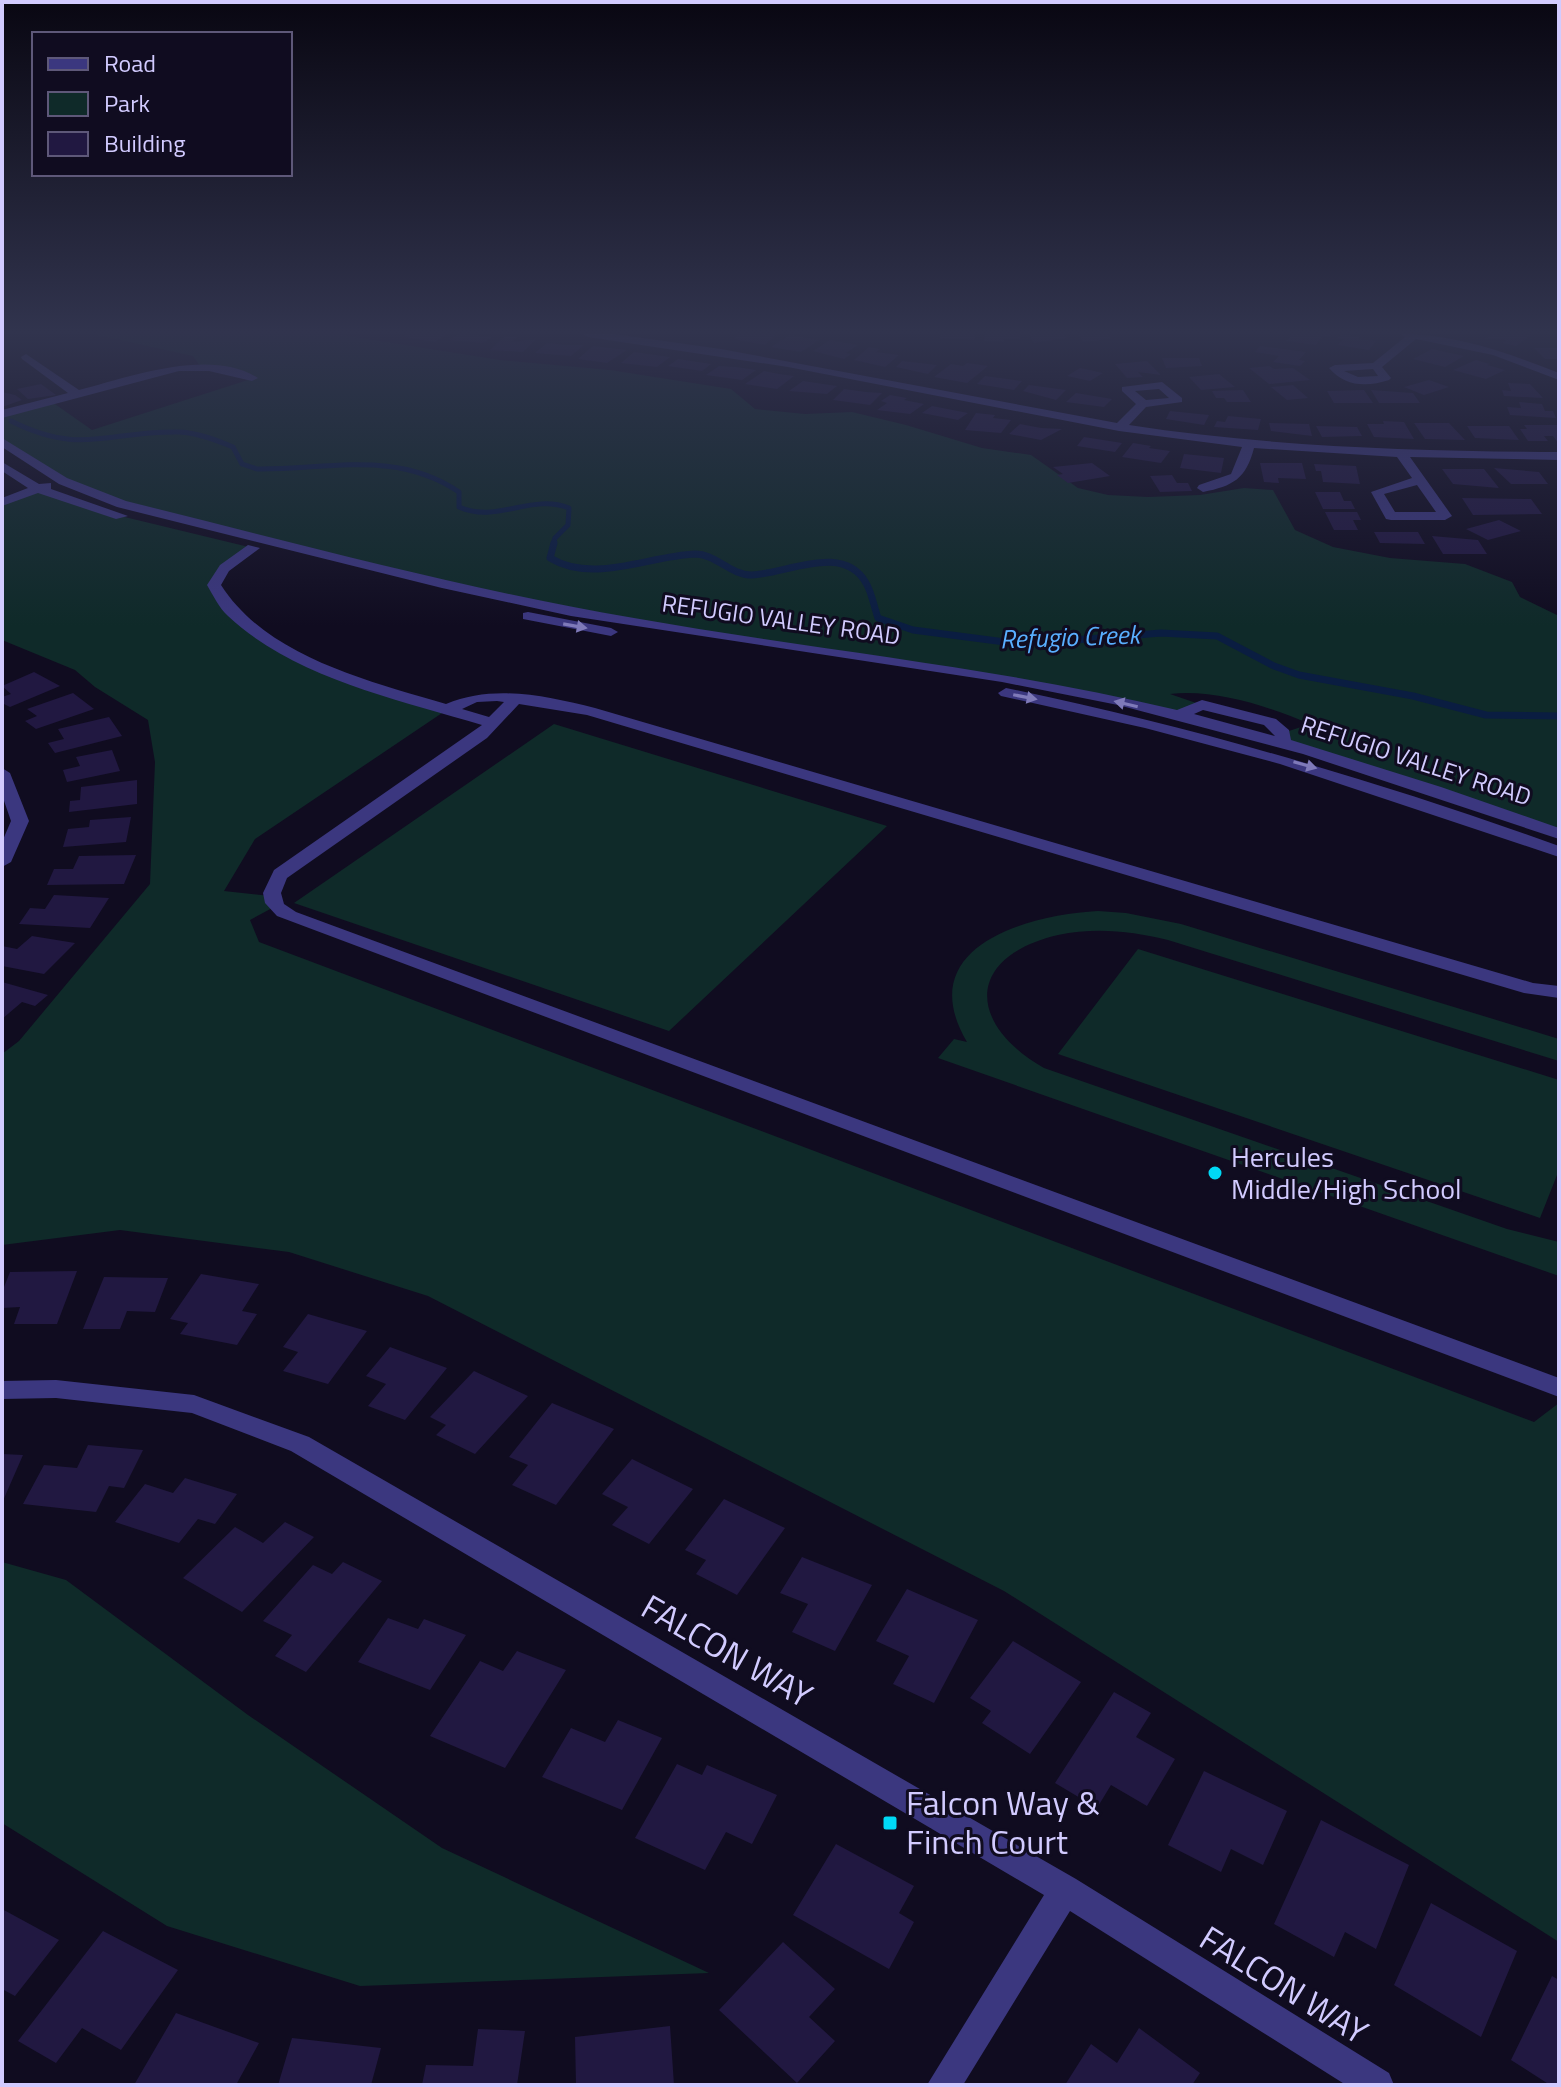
<svg xmlns="http://www.w3.org/2000/svg" width="1561" height="2087" font-family="'Titillium Web',sans-serif">
<style>
.green{fill:#0f2a29}
.lines{fill:none;stroke-linecap:round;stroke-linejoin:round}
.stream-far1{stroke:#0a1d41;stroke-width:5}
.stream{stroke:#0a1d41;stroke-width:7}
.building{fill:#211841}
.minor{fill:#3b377f;fill-rule:evenodd}
.oneway{fill:#7f7ab9}
.poi-dot{fill:#00d9f6;stroke:#100c20;stroke-width:3}
.labels{text-anchor:middle;stroke-width:6;stroke-linejoin:round;paint-order:stroke}
.far-street-label{font-size:24px;fill:#d2cbff;stroke:#100c20}
.far-water-label{font-size:26px;font-style:italic;fill:#59afff;stroke:#100c20}
.poi-label{font-size:28px;fill:#d2cbff;stroke:#100c20;text-anchor:start}
.near-street-label{font-size:34px;fill:#d2cbff;stroke:#100c20}
.near-poi-label{font-size:34px;fill:#d2cbff;stroke:#100c20;text-anchor:start}
</style>
<rect width="100%" height="100%" fill="#100c20"/>
<!-- green -->
<path class="green" d="M94 334H336L500 360 610 370 731 389 755 409 805 414 852 412 906 425 982 448 1031 455 1078 488 1108 495 1148 497 1200 495 1244 488 1273 490 1295 530 1333 547 1390 558 1465 564 1512 582 1520 597 1559 616V834L1283 743V733L1310 724C1267 706 1215 689 1170 694L1202 705 1178 715 1054 687 525 602 122 504 63 481 2 442V414L52 402 92 430 251 379 201 367 193 356Z
M38 489 104 512 253 548 229 564 214 586 243 622 334 671 448 709 255 839 224 891 270 896 274 907 250 920 259 942 1534 1422 1559 1403V1942L1004 1591 428 1296 289 1252 120 1230 2 1245V1054L19 1041 150 884 155 762 148 720 95 687 75 670 2 640V502Z
M554 724 887 826 669 1031 294 903Z
M1098 911 1126 913 1181 924 1559 1039V1061L1168 940C1132 931 1095 927 1058 935 965 957 967 1024 1044 1068L1507 1229 1559 1242V1276L938 1058 954 1039 967 1042C911 947 1026 915 1098 911Z
M1138 949 1559 1080V1170L1540 1218 1058 1054Z
M2 1562 66 1580 248 1715 442 1848 709 1973 360 1986 167 1926 2 1823Z"/>
<g class="lines">
<!-- stream-far1 -->
<path class="stream-far1" d="M11 421C83 457 109 430 180 432 198 433 216 440 233 447L242 464 257 469C328 470 396 449 459 492V507C497 524 531 493 569 508L568 525 555 538 553 545"/>
<!-- stream -->
<path class="stream" d="M554 543 550 558C593 584 648 556 695 554 716 554 730 575 752 575 786 574 843 542 866 583 872 593 874 607 878 618L913 630 1005 642H1051L1161 633 1217 636 1274 666 1299 675 1413 696 1486 715 1559 716"/>
</g>
<!-- building -->
<path class="building" d="M409 334H447L435 342 403 337Z
M458 334H465L492 337 483 343 449 340Z
M739 334H777L765 345 733 339Z
M941 334H976L974 340 939 338Z
M985 334H1020V339H1004V342L984 341Z
M1029 334H1064L1067 338 1034 343Z
M1079 334H1109L1111 339 1083 342Z
M1292 334H1333L1330 337 1323 336 1316 345 1286 341Z
M1341 334 1359 337 1358 339 1376 341 1369 350 1338 345 1343 339 1337 338Z
M1492 334H1523L1531 335 1516 346 1502 343 1507 340 1485 339Z
M789 335 819 340 801 352 771 347Z
M505 336 517 337 512 342 536 339 523 352 490 350Z
M830 340 858 345 846 353 851 354 844 359 813 351Z
M547 343 566 345H584L571 356 535 353Z
M593 346 627 350 607 363 578 359Z
M1260 346 1306 352 1299 360 1305 361 1300 366 1273 362 1279 356 1255 352Z
M869 347 880 349 876 352 899 355 885 367 854 360Z
M1534 348H1559V359H1545Z
M1432 349 1464 356 1445 367 1413 359Z
M634 352 670 357 657 367 621 363Z
M1162 358H1199L1202 366 1166 368Z
M678 359 711 364 702 371 668 366Z
M1476 360 1490 364 1487 365 1505 370 1486 379 1453 370Z
M902 361 937 365 928 374 896 367Z
M1147 361 1161 375 1138 372 1143 377 1127 378 1115 364Z
M967 363 988 366 967 383 934 377 951 364 963 366Z
M719 366 736 367 756 370 742 380 706 375Z
M1269 366 1274 369 1293 368 1310 380 1269 384 1249 368Z
M1080 368 1103 373 1090 381 1067 376Z
M764 371 779 374 794 376 777 389 745 384Z
M1219 374 1235 387 1201 390 1189 377Z
M985 376 1022 381 1014 390 977 384Z
M1429 380 1449 387 1424 395 1404 387Z
M803 381 837 386 827 394 789 391Z
M1508 383 1530 384 1543 398 1504 396 1502 390 1511 391Z
M41 384 56 395 28 399 17 389Z
M1029 385 1066 390 1056 400 1023 391Z
M1293 385 1308 398 1287 400 1271 387Z
M844 389 866 392 882 393 870 405 833 400Z
M1243 390 1251 402H1227L1224 398H1216L1212 391Z
M1364 390 1373 403H1334L1327 391Z
M1371 390 1413 393 1420 403H1379Z
M2 392 15 395 22 400 2 407Z
M1076 393 1112 399 1104 407 1066 402Z
M890 395 907 398 904 400 924 404 910 414 877 410 887 403 881 401Z
M1519 402 1542 404 1545 411H1553L1556 418 1510 415 1507 407 1521 408Z
M932 406 968 413 958 420 922 413Z
M1170 411 1209 415 1204 425 1166 419Z
M976 413 995 415 993 418 1011 420 1001 433 965 430Z
M1228 416 1261 419 1258 430 1214 427 1217 421 1225 422Z
M1383 421 1404 422 1414 439 1374 437 1367 424H1384Z
M1269 423 1309 424 1312 436 1271 431Z
M1414 423H1449L1465 440 1425 439Z
M1020 424 1041 428 1062 429 1041 440 1009 434Z
M1524 425H1558L1559 444 1553 436H1544L1548 441H1528L1520 429H1527Z
M1316 426 1357 427 1362 436 1322 437Z
M1467 426H1509L1519 440 1475 438Z
M1084 437 1122 443 1115 452 1077 446Z
M1133 443 1151 446 1149 448 1170 451 1161 463 1122 457Z
M1184 454 1224 458 1221 473 1180 468Z
M1092 463 1110 476 1068 483 1057 475 1063 474 1053 467Z
M1260 463H1302L1306 479 1278 478 1279 483 1264 482Z
M1314 464 1356 466 1360 484 1323 482 1321 471H1316Z
M1494 468 1539 472 1548 484H1511Z
M1442 469H1484L1499 488 1453 484Z
M1172 475 1177 483H1188L1192 491 1160 492 1150 476Z
M1315 492H1340L1344 501H1351L1355 509H1323Z
M1462 498 1531 499 1542 514 1473 515Z
M1325 512H1357L1361 520H1353L1358 530H1334Z
M1499 520 1521 531 1488 540 1466 529Z
M1374 532H1418L1425 544 1380 543Z
M1432 536 1478 540 1487 554H1443Z
M34 672 60 686 10 707 2 703V697L11 694 2 686Z
M73 693 94 709 36 729 25 721 37 716 27 709Z
M109 717 122 736 55 753 48 743 64 739 58 729Z
M112 750 120 771 67 782 63 770 80 766 76 757Z
M137 780V804L69 812 70 801 80 800 81 787Z
M131 817 126 842 63 847 68 829 89 827 90 820Z
M136 855 124 884 47 885 54 869H73L79 856Z
M54 895 109 898 90 928 19 924 30 908 45 909Z
M32 936 75 943 44 974 2 966V946L17 949Z
M2 982 48 995 35 1006 22 1002 2 1019Z
M77 1271 57 1324H14L20 1307 2 1308V1292L10 1272Z
M201 1274 259 1284 242 1311 257 1314 237 1345 180 1334 188 1323 170 1319Z
M104 1277 168 1278 155 1312 127 1311 120 1329H83Z
M308 1314 367 1331 328 1384 283 1371 298 1352 283 1347Z
M390 1347 447 1368 405 1420 368 1406 386 1384 366 1376Z
M474 1371 528 1396 475 1454 436 1435 446 1425 430 1417Z
M552 1403 614 1429 556 1505 512 1485 528 1465 509 1457Z
M88 1445 143 1450 124 1488 109 1486 96 1512 23 1504 44 1465 77 1468Z
M2 1454 23 1455 2 1503Z
M632 1459 693 1489 649 1544 612 1525 628 1507 602 1494Z
M185 1478 237 1494 215 1524 198 1519 179 1543 115 1522 145 1484 173 1493Z
M724 1499 785 1528 737 1595 696 1574 706 1560 685 1550Z
M285 1522 314 1537 242 1612 183 1578 235 1527 263 1543Z
M802 1557 872 1585 835 1651 792 1632 808 1604 780 1593Z
M343 1562 382 1581 306 1672 275 1656 292 1635 263 1621 313 1565 332 1574Z
M907 1589 978 1620 934 1703 893 1684 909 1656 876 1641Z
M388 1618 418 1629 424 1619 466 1635 430 1690 358 1662Z
M1013 1641 1081 1682 1030 1754 982 1723 991 1711 970 1698Z
M517 1651 566 1670 505 1768 430 1736 480 1661 503 1671Z
M1114 1692 1151 1713 1136 1737 1175 1759 1147 1806 1111 1785 1097 1808 1055 1783Z
M618 1720 662 1738 622 1810 542 1777 571 1728 605 1742Z
M677 1764 702 1775 707 1765 777 1795 752 1844 726 1832 705 1870 635 1838Z
M1204 1771 1287 1811 1263 1865 1231 1849 1221 1872 1168 1845Z
M1321 1820 1409 1865 1376 1949 1345 1932 1334 1957 1274 1924Z
M836 1844 914 1886 899 1913 914 1922 889 1969 793 1915Z
M1431 1903 1517 1951 1481 2037 1394 1985Z
M2 1909 59 1940 15 1996 2 1989Z
M103 1931 178 1970 121 2050 82 2028 56 2063 18 2041Z
M783 1942 835 1989 809 2017 835 2041 797 2083 719 2010Z
M1552 1976 1559 1980V2085H1550L1511 2060Z
M176 2013 259 2043 236 2085H134Z
M670 2026 674 2085H576L575 2037Z
M1139 2028 1200 2073 1192 2085H1065L1091 2044 1117 2063Z
M478 2029 525 2031 517 2085H422L426 2065 473 2066Z
M292 2038 381 2048 371 2085H278Z"/>
<g class="lines">
<!-- minor -->
<path class="minor" d="M583 334H614L721 349 1117 423 1136 404 1122 391V387L1162 382 1182 398V402L1146 407 1129 425C1272 447 1415 451 1559 452V460L1410 457 1452 516 1445 520H1391L1386 519 1371 492 1412 478 1397 457 1254 448C1246 479 1233 486 1203 492L1197 488 1199 485 1231 474 1242 447 1119 431 788 367 588 337ZM1159 389 1169 398 1146 400 1135 391ZM1417 485 1436 512H1395L1384 494Z
M1401 334C1456 334 1508 353 1559 373V380L1493 355 1416 339 1382 367 1391 378 1389 380C1367 387 1345 387 1329 368L1335 365 1373 363 1405 337ZM1373 369 1378 376 1358 377 1344 371Z
M26 354 79 390C129 377 210 347 258 378L252 381 209 371H179L2 418V410L68 393 22 359 21 357Z
M2 438 67 478 126 501C295 543 463 589 634 618 815 650 998 667 1177 710L1202 700 1276 719 1289 730 1291 740 1441 787 1559 828V839L1303 754 1118 705 1002 682 571 616 442 588 117 507 59 484 2 447ZM1203 710 1264 725 1275 736 1194 714Z
M2 462 39 484 51 483V489L128 516 116 519 38 493 2 506V498L28 488 2 471Z
M248 545 260 548 229 571 221 585C267 657 369 681 446 704 494 684 546 696 595 708L1533 983 1559 986V998L1524 993 587 715 519 704 487 738 287 878 281 893 284 904 296 912 1559 1378V1397L277 916 265 903 263 893 274 870 482 725C397 699 294 678 228 616 219 608 213 595 207 585L220 565ZM497 701 504 702 489 717 462 709 477 702Z
M528 612 611 628 618 632 611 636 523 619V613Z
M1006 688C1195 727 1378 781 1559 846V857L1280 764 1145 728 1001 696 998 693Z
M2 768 10 773 29 821 11 862 2 867V842L11 821 2 795Z
M56 1380 194 1395 309 1437 1076 1879 1389 2073 1394 2085H1346L1070 1911 963 2085H927L1044 1895 291 1451 192 1413 56 1398 2 1399V1381Z"/>
</g>
<!-- one-way arrows -->
<defs><path id="oneway-solid" d="M-6-.8H1V-3.2L6.5 0L1 3.2V.8H-6Z" transform="scale(2)"/></defs>
<g class="oneway">
<use href="#oneway-solid" transform="translate(575 626) rotate(10)"/>
<use href="#oneway-solid" transform="translate(1025 697) rotate(11)"/>
<use href="#oneway-solid" transform="translate(1126 704) rotate(-167)"/>
<use href="#oneway-solid" transform="translate(1305 765) rotate(16)"/>
</g>
<!-- sky -->
<linearGradient id="sky" x2="0" y2="1"><stop stop-color="#090712"/><stop offset="0.53" stop-color="#31344e"/><stop offset="1" stop-color="#31344e" stop-opacity="0"/></linearGradient>
<rect width="1561" height="626" fill="url(#sky)"/>
<!-- markers -->
<g class="poi-dot">
<circle cx="1215" cy="1173" r="8"/>
<rect x="882" y="1815" width="16" height="16" rx="4"/>
</g>
<g class="labels">
<!-- far-street labels -->
<g class="far-street-label">
<text transform="translate(781 620) rotate(8)" y="8">REFUGIO VALLEY ROAD</text>
<text transform="translate(1416 761) rotate(18)" y="8">REFUGIO VALLEY ROAD</text>
</g>
<!-- far-water labels -->
<g class="far-water-label">
<text transform="translate(1070 637) rotate(-2)" y="9">Refugio Creek</text>
</g>
<!-- poi labels -->
<g class="poi-label">
<text x="1231" y="1167">Hercules<tspan x="1231" dy="32">Middle/High School</tspan></text>
</g>
<!-- near-street labels -->
<g class="near-street-label">
<text transform="translate(727 1651) rotate(30)" y="12">FALCON WAY</text>
<text transform="translate(1284 1985) rotate(32)" y="12">FALCON WAY</text>
</g>
<!-- near-poi labels -->
<g class="near-poi-label">
<text x="906" y="1815">Falcon Way &amp;<tspan x="906" dy="39">Finch Court</tspan></text>
</g>
</g>
<!-- border -->
<rect width="1561" height="2087" fill="none" stroke="#d2cbff" stroke-width="8"/>
<!-- legend -->
<rect x="32" y="32" width="260" height="144" fill="#100c20" stroke="#5e5879" stroke-width="2"/>
<rect x="48" y="58" width="40" height="12" fill="#3b377f" stroke="#5e5879" stroke-width="2"/>
<text x="104" y="72" font-size="24" fill="#d2cbff">Road</text>
<rect x="48" y="92" width="40" height="24" fill="#0f2a29" stroke="#5e5879" stroke-width="2"/>
<text x="104" y="112" font-size="24" fill="#d2cbff">Park</text>
<rect x="48" y="132" width="40" height="24" fill="#211841" stroke="#5e5879" stroke-width="2"/>
<text x="104" y="152" font-size="24" fill="#d2cbff">Building</text>
</svg>
